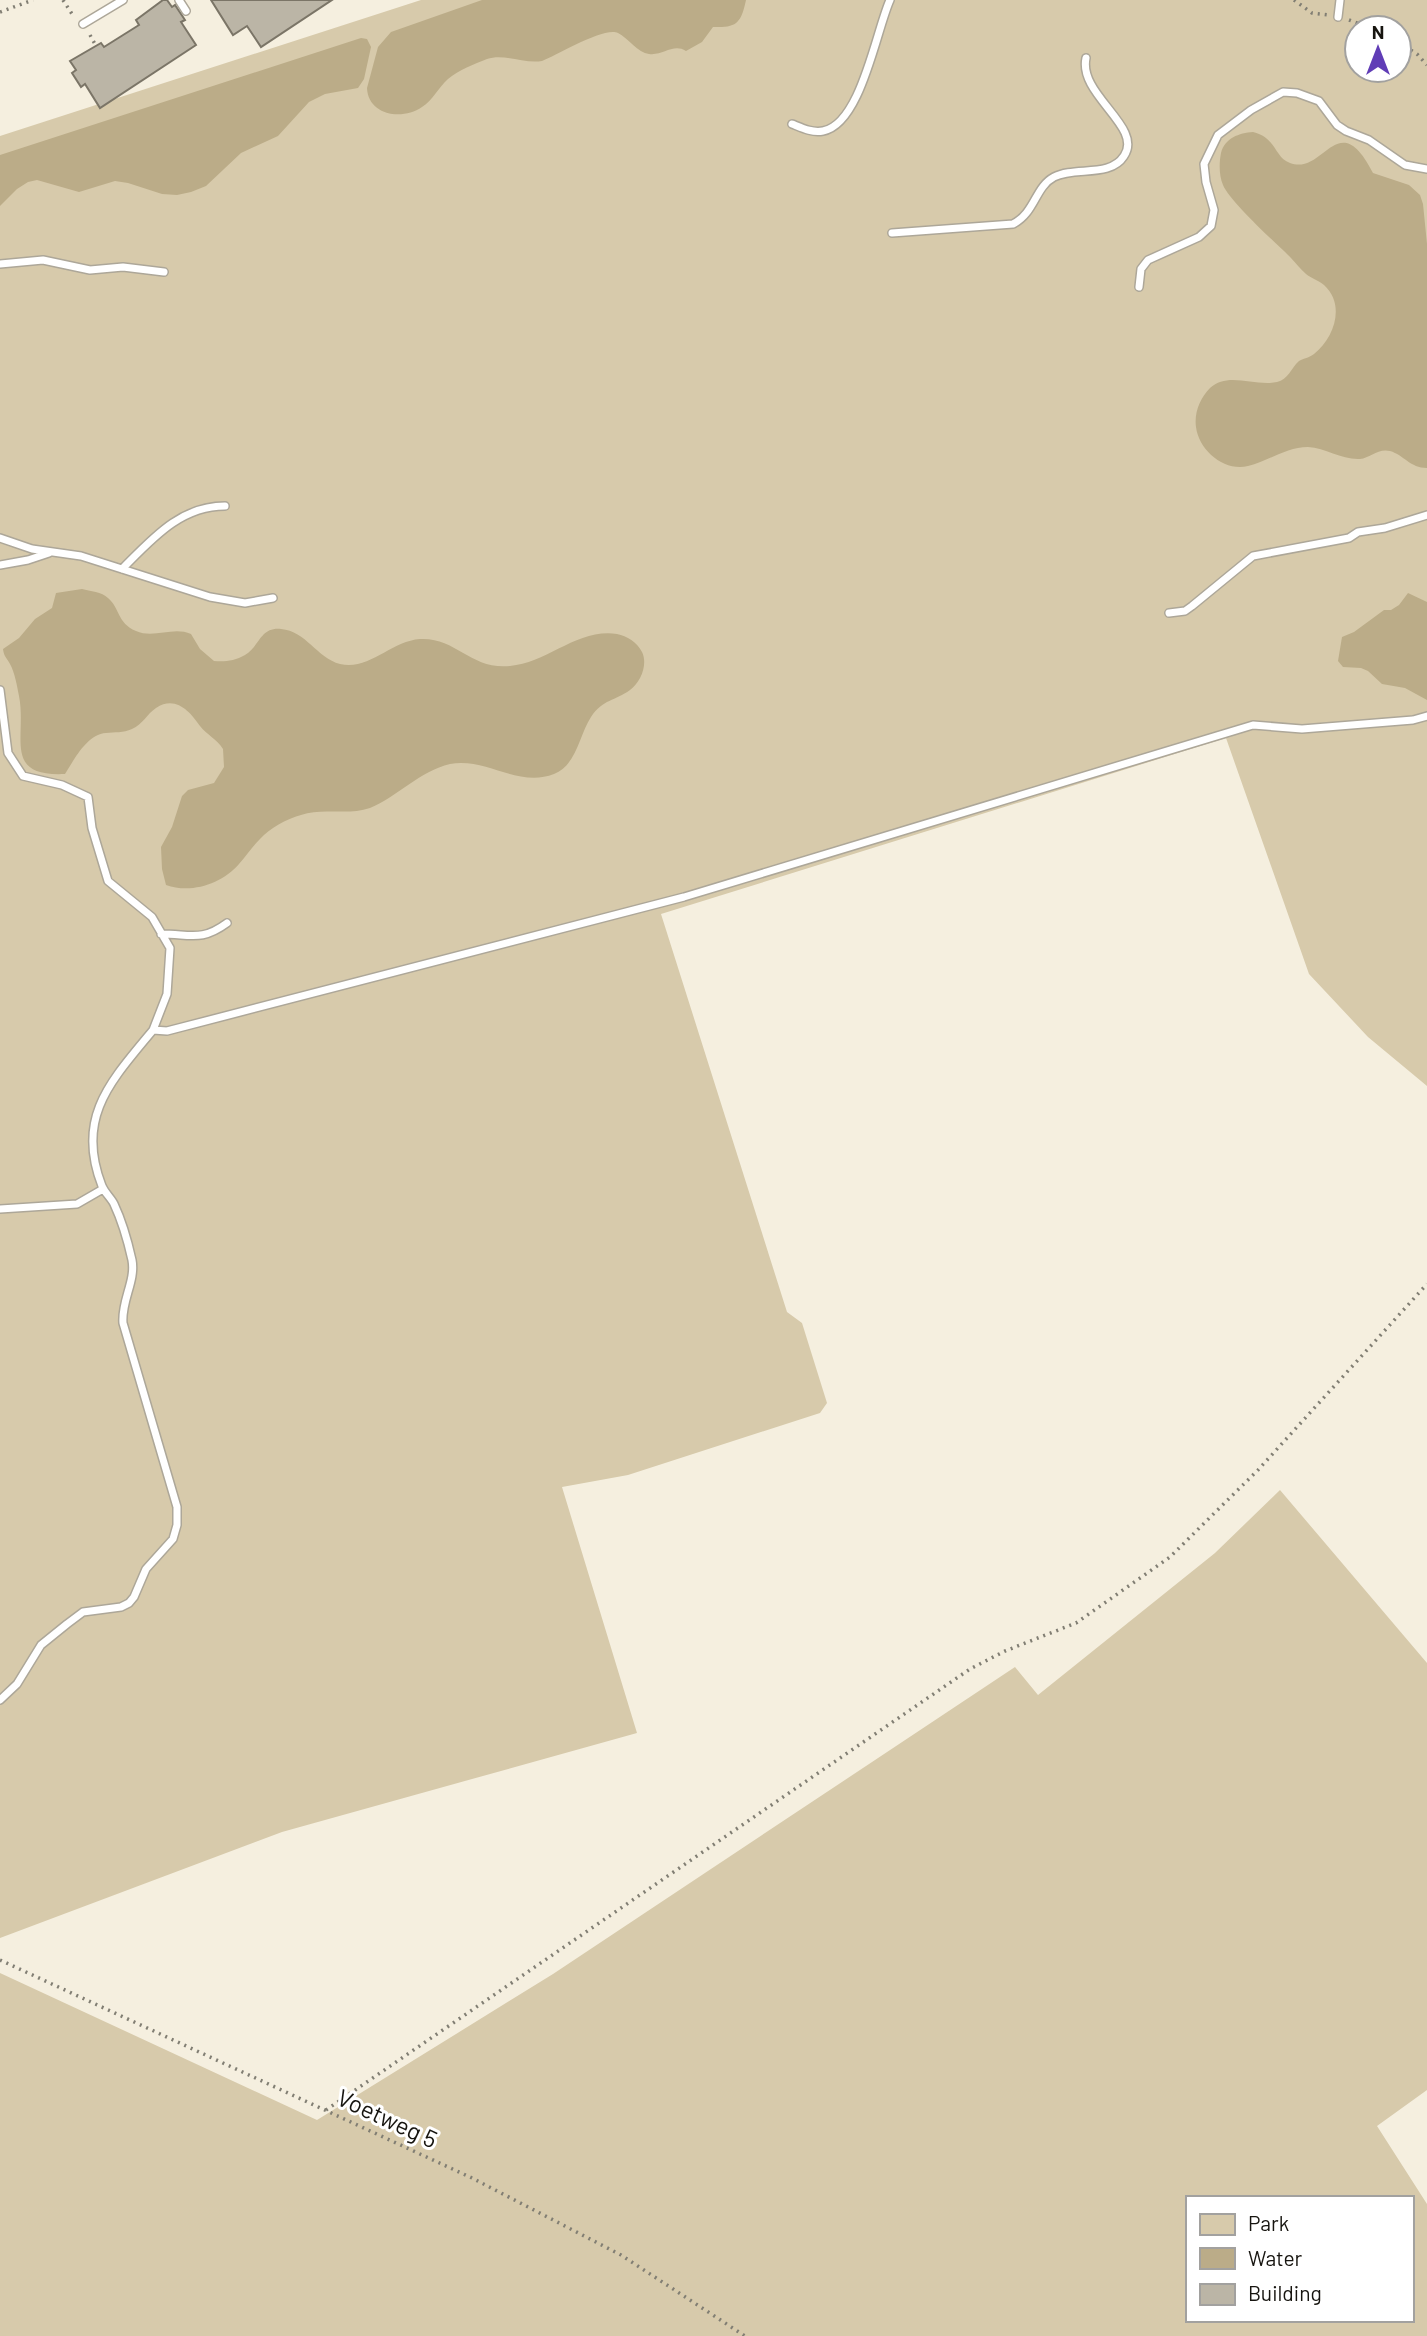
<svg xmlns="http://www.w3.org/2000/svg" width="1427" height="2336" font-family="Barlow,sans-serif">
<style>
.green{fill:#d7caab;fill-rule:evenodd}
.water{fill:#bbac88}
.building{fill:#bbb5a6;stroke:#7b7567;stroke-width:2}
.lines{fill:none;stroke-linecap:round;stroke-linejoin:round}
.lane-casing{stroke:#ada799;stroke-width:10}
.path{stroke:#817e73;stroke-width:3.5;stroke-dasharray:2 5;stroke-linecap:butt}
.lane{stroke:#fff;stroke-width:7}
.labels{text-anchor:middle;stroke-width:6;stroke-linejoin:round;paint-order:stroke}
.street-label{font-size:24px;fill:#171510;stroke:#fff}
</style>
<rect width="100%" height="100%" fill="#f5efdf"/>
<!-- green -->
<path class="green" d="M421 0H1427V1086L1368 1037 1309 974 1226 738 661 914 787 1312 802 1323 827 1403 820 1413 628 1475 562 1487 637 1733 282 1832 0 1938V136ZM1357 28H1399V70H1357Z
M1280 1490 1427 1663V2090L1377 2126 1427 2204V2336H0V1973L317 2120 553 1974 1015 1667 1038 1695 1215 1553ZM1187 2198H1411V2320H1187Z"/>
<!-- water -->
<path class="water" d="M482 0H746C741 23 737 28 713 27L702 42 686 51C673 43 663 56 649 54 638 53 628 38 618 33 605 26 557 55 542 61 524 64 504 53 487 59 474 64 459 70 448 79 438 88 433 100 422 107 402 121 368 115 367 88L378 47 391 32Z
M361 38 367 39 371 47 364 79 358 88 325 94 309 102 278 136 241 153 206 186 191 192 177 195 162 194 128 183 115 181 79 192 37 180 28 182 17 189 0 206V155Z
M1253 132C1277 138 1274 157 1290 163 1324 176 1338 104 1373 173L1409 185 1420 195 1423 204 1427 244V468C1410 468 1404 455 1390 451 1378 448 1370 458 1360 459 1342 460 1326 448 1308 447 1286 447 1269 461 1248 466 1225 472 1199 451 1196 427 1194 413 1200 398 1210 388 1228 371 1255 387 1277 382 1288 380 1291 368 1299 361 1304 358 1309 358 1314 354 1334 338 1346 305 1324 285 1318 280 1311 278 1306 274 1300 269 1296 263 1291 258 1276 243 1230 202 1223 185 1219 176 1219 163 1221 153 1225 138 1239 133 1253 132Z
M82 589C90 591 102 592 108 598 120 608 117 623 136 631 154 639 173 626 191 634L200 649 214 661C224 662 235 661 245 655 260 646 260 627 281 629 306 631 317 658 340 664 369 671 391 641 420 639 456 637 471 670 510 666 547 663 578 628 617 634 627 636 637 642 642 652 648 664 641 682 630 690 615 701 603 699 591 717 579 735 577 765 554 774 518 788 486 757 450 764 420 771 397 797 370 808 347 816 323 807 301 815 286 819 270 828 260 839 252 847 246 856 239 864 222 884 191 894 166 885L162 869 161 847 172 827 182 796 188 790 214 783 224 767 223 749C217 739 207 735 200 726 190 712 176 695 156 708 147 714 143 724 132 729 123 733 115 732 106 733 87 734 74 760 65 774 2 777 27 737 19 696 17 686 15 673 10 664 7 658 4 657 3 649L19 638 35 619 52 608 56 593Z
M1408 593 1427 602V700L1405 688 1382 684 1368 671 1361 668 1343 667 1338 661 1342 637 1354 632 1384 610H1391L1399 605Z"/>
<!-- building -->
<path class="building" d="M163 0H167L172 7 175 5 185 20 181 22 196 45 100 108 85 84 81 87 72 73 76 70 70 61 101 43 104 47 139 25 136 20Z
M211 0H332L261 47 247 26 233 35Z"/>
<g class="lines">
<defs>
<path id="lane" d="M179 0 186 11
M1338 17 1340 0
M83 24 123 0
M792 124C802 128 812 133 823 131 861 124 876 31 890 0
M892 233 1013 224C1035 213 1035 187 1054 177 1075 166 1110 178 1124 156 1144 127 1078 95 1086 58
M0 264 43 260 90 270 123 267 164 272
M1139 287 1141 269 1148 260 1199 237 1211 226 1214 210 1206 182 1204 164 1218 135 1251 110 1283 92 1297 93 1319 101 1337 125 1346 131 1369 140 1405 165 1427 169
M0 538 32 549 81 556 210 597 245 603 273 598
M0 565 28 560 49 553
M122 569C152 539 180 506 225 506
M1169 613 1185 611 1192 606 1253 556 1349 538 1358 532 1385 528 1427 515
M0 690 8 753 23 776 62 785 88 797 92 828 108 881 152 917 170 948 167 994 153 1030 167 1031 684 897 1253 725 1302 729 1413 720 1427 716
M161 934C191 934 201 942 227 923
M0 1209 77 1204 103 1189
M0 1700 17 1684 41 1645 67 1624 83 1612 121 1607 129 1603 134 1597 146 1569 173 1539 177 1525V1507L123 1323C121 1301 136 1281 132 1260 128 1242 122 1221 114 1204 111 1198 105 1193 102 1186 75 1117 111 1081 153 1030"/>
</defs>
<!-- lane casing -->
<use href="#lane" class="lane-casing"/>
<!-- path -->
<path class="path" d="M63 0 74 17
M1294 0 1312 13 1328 15
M0 12 33 0
M1349 20 1370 28
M90 35 96 46
M1399 43 1417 54 1427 65
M0 1960 472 2178 621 2255 745 2336
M326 2110 970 1669 1005 1651 1076 1623 1170 1557 1258 1470 1427 1284"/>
<!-- lane -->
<use href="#lane" class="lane"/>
</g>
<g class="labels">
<!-- street labels -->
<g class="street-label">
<text transform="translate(387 2119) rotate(25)" y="8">Voetweg 5</text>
</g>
</g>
<!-- legend -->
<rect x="1186" y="2196" width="228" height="126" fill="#ffffff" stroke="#a2a19f" stroke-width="2"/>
<rect x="1200" y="2214" width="35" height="21" fill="#d7caab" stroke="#a2a19f" stroke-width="2"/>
<text x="1248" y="2231" font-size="21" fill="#171510">Park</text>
<rect x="1200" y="2248" width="35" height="21" fill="#bbac88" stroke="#a2a19f" stroke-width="2"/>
<text x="1248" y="2266" font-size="21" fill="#171510">Water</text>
<rect x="1200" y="2284" width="35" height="21" fill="#bbb5a6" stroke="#a2a19f" stroke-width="2"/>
<text x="1248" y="2301" font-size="21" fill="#171510">Building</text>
<!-- north arrow -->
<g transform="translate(1378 49)"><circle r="33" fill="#ffffff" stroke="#a2a19f" stroke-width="2"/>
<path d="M0-5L12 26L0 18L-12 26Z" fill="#603db6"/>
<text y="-10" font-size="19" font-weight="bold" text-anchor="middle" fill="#171510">N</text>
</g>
</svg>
